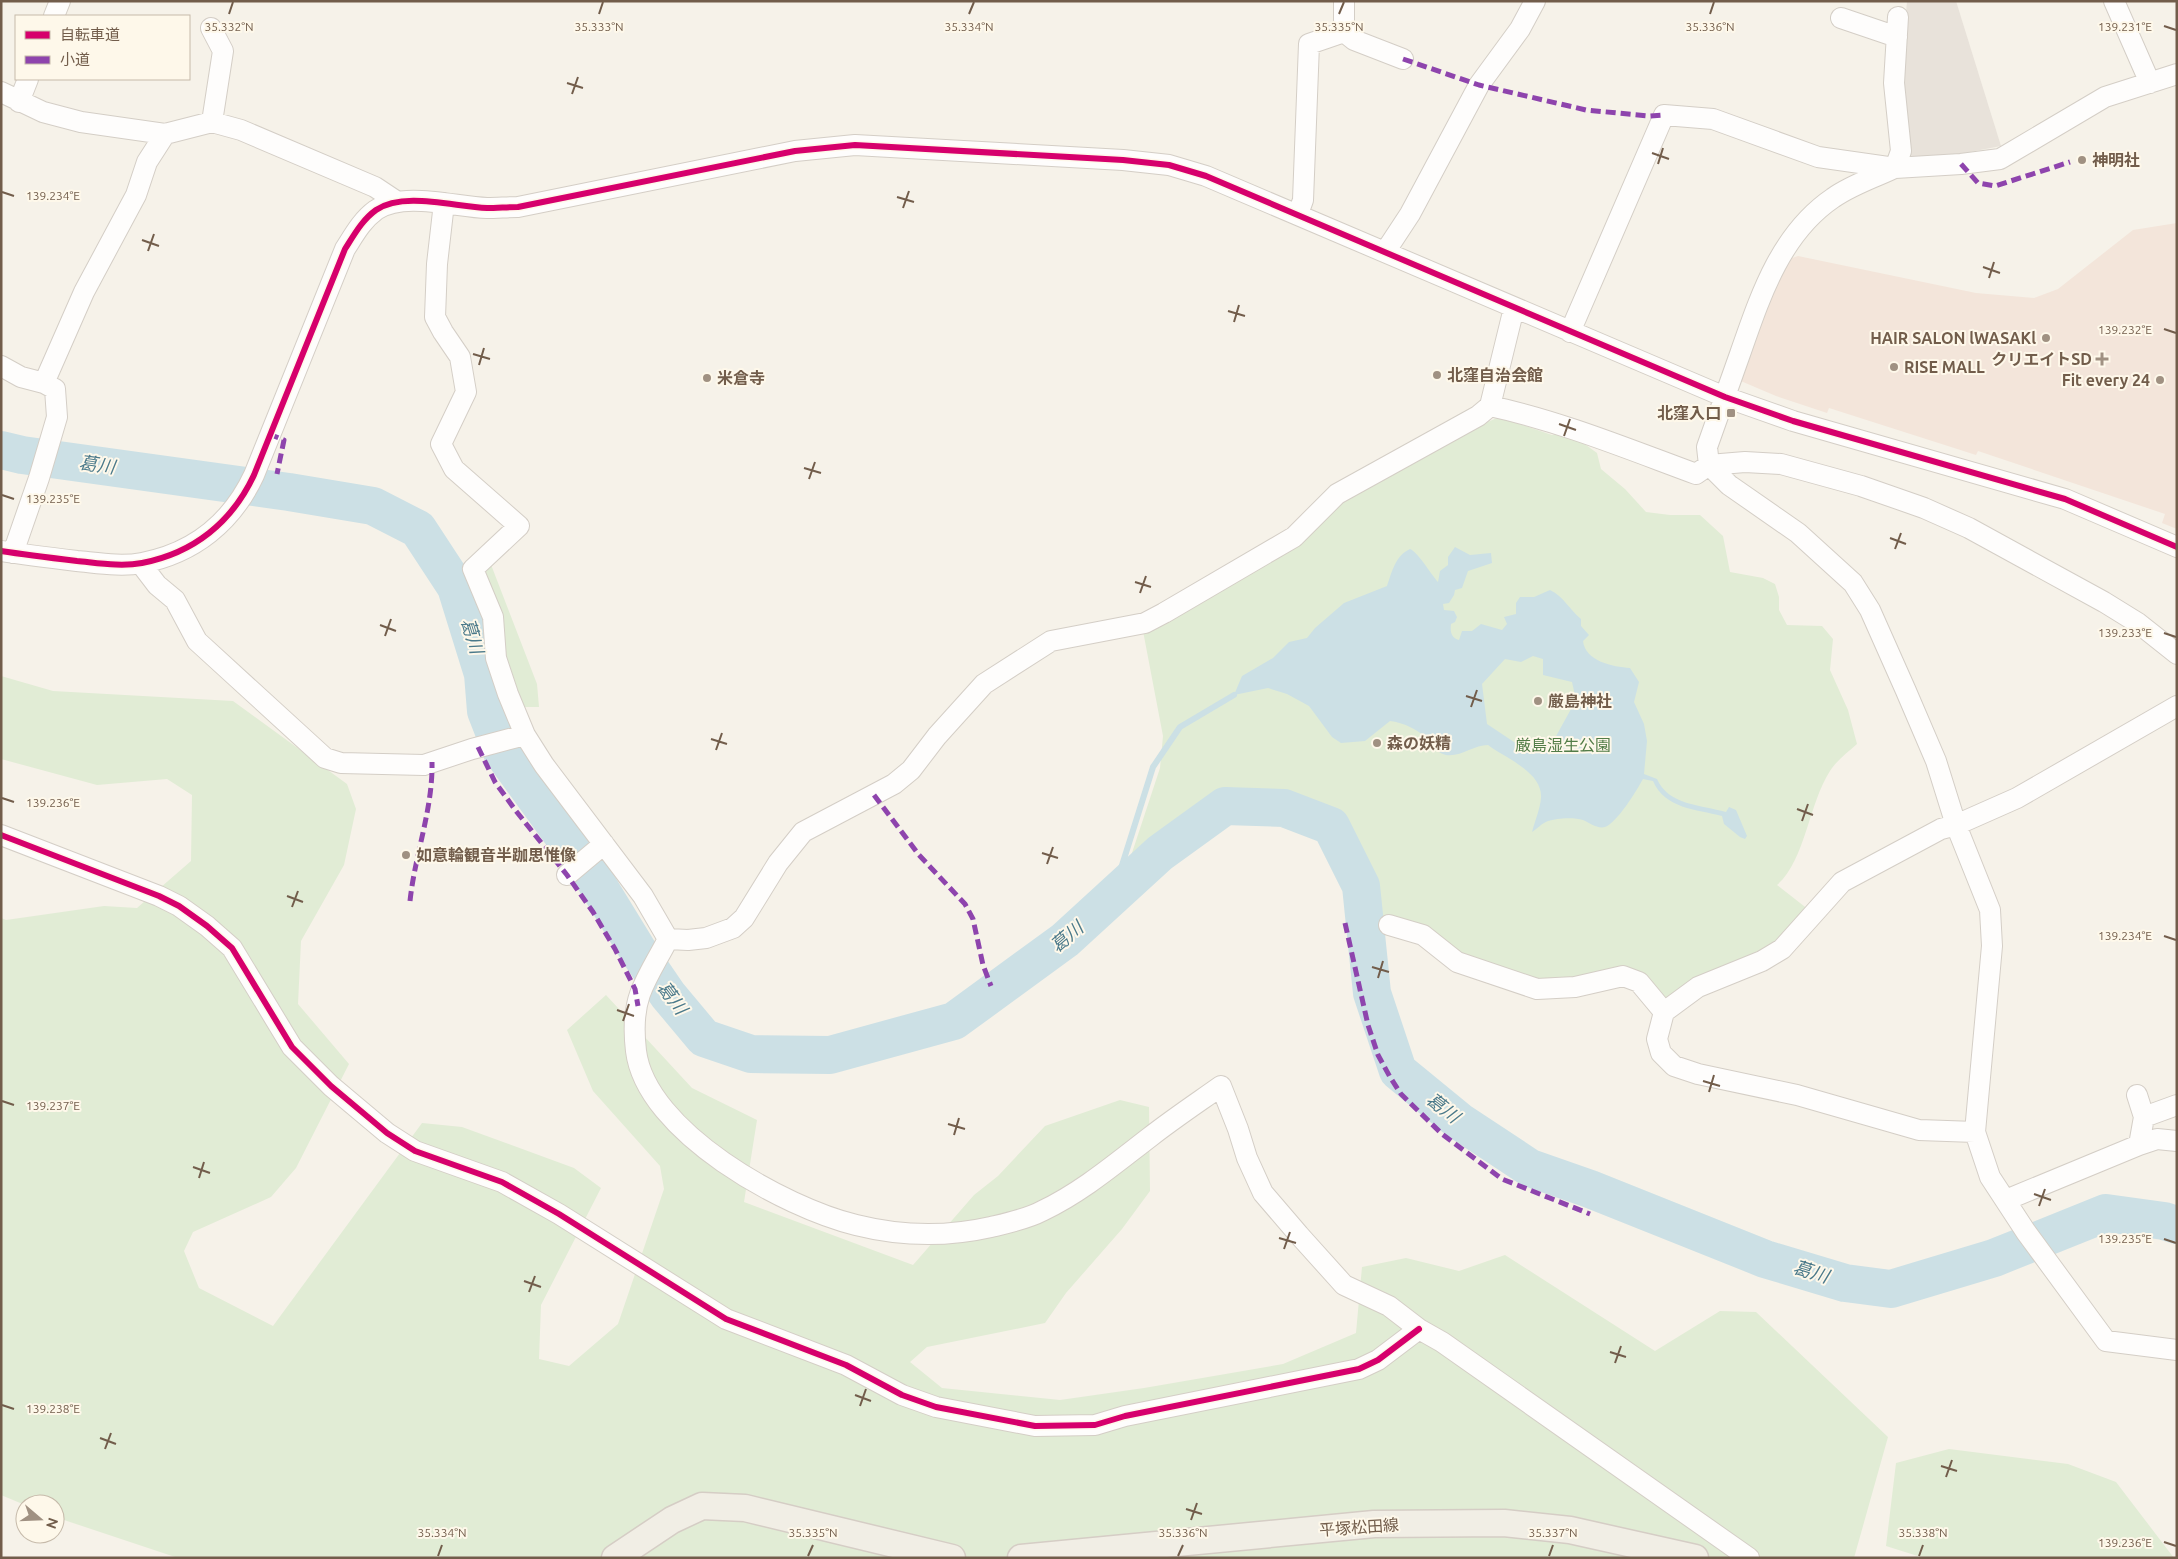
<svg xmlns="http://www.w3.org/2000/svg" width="2178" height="1559" font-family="Ubuntu,'Noto Sans JP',sans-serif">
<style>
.commercial{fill:#f3e5da}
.industrial{fill:#e8e2da}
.green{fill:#e1ecd5}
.water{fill:#cce0e5;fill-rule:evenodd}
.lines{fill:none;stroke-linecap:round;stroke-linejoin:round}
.stream{stroke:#cce0e5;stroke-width:6}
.river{stroke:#cce0e5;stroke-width:38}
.minor-casing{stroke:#d4cec6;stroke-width:22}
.major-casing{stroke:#d5cdc5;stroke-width:29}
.minor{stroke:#fefdfc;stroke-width:20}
.major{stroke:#f1eee5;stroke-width:26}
.quiet{stroke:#8e44ad;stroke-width:5;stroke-dasharray:10 5;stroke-linecap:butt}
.cycleway-casing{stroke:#fef8ea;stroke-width:9}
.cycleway{stroke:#d6006c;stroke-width:6}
.ticks{fill:none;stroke:#725d4b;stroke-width:2}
.poi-dot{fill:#a09182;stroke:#fef8ea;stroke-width:2}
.labels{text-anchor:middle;stroke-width:4;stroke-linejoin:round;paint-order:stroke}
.poi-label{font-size:16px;font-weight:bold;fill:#725d4b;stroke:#fef8ea;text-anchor:start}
.park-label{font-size:16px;fill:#527c47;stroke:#fef8ea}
.street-label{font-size:16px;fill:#725d4b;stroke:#fef8ea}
.water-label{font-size:18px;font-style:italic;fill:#4a798a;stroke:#fef8ea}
.ticks-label{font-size:12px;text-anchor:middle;fill:#725d4b;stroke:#fef8ea;stroke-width:4;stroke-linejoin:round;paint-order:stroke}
</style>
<rect width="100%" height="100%" fill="#f6f2e9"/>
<!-- commercial -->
<path class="commercial" d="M2177 223V529L2162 523 2165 514 1978 451 1976 455 1829 408 1827 413 1776 396 1736 379 1783 261 1798 256 1976 293 2034 298 2058 289 2133 230Z"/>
<!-- industrial -->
<path class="industrial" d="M1907 1H1956L2001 146 1949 156 1914 158 1907 152 1902 62Z"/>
<!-- green -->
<path class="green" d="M1499 417 1552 435 1563 432 1586 445 1597 453 1601 469 1625 489 1646 512 1670 515H1700L1723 536 1730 572 1763 578 1775 584 1779 597V610L1787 625 1822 626 1833 639 1830 670 1848 710 1857 744C1848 752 1836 761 1830 771 1809 803 1805 861 1777 885L1809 910 1779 947 1664 999 1641 978 1544 982 1463 958 1427 928 1382 916C1377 899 1375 877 1366 862 1331 800 1259 773 1194 808 1187 812 1180 819 1174 825 1159 838 1143 851 1128 865L1160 768 1163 736 1143 631 1336 504 1483 424Z
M490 562 537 684 539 707H523L520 705 507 660 503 630 482 568Z
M1 676 53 691 233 701 347 784 356 809 344 865 301 941 298 1004 349 1064 296 1168 271 1197 193 1232 184 1251 199 1288 273 1326 422 1123 462 1127 574 1168 601 1188 541 1305 539 1359 569 1366 618 1324 664 1189 660 1166 593 1091 567 1030 606 995 692 1088 757 1120 744 1202 913 1265 974 1195 998 1176 1045 1126 1120 1100 1149 1107 1150 1191 1122 1229 1066 1293 1045 1323 927 1347 910 1362 942 1388 1060 1400 1144 1388 1283 1364 1356 1333 1362 1267 1406 1258 1459 1271 1505 1255 1655 1351 1720 1311 1756 1312 1888 1437 1854 1558H178L55 1517V1504L25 1505 1 1495V918L6 920 104 906 137 908 191 861 192 795 167 779 97 785 1 759Z
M1949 1449 2068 1464 2116 1482 2174 1558H1924L1886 1546 1896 1463Z"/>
<!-- water -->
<path class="water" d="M1455 547 1470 555 1491 553 1492 563 1468 571 1462 588 1455 590 1454 595 1449 603 1443 604 1444 610 1454 611 1457 617 1455 622 1451 624C1450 631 1451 638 1459 640L1462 631H1472L1481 624 1502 630 1507 624 1504 617 1516 614V603L1520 597H1534L1550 590C1564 597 1569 609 1581 619V626L1589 635 1583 641C1585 661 1613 667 1630 668L1639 682 1634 702 1644 724 1647 741 1644 774 1657 779C1668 805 1701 805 1726 812L1729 807 1736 810 1747 836 1745 839 1740 837 1724 824 1722 816C1696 809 1665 809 1653 781L1643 779C1637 790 1617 823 1605 827 1597 829 1590 823 1583 820 1574 817 1557 818 1548 821 1542 823 1537 829 1532 832 1535 821 1540 809 1541 798 1543 772 1505 758 1488 745 1474 745 1461 757 1446 755 1437 753 1434 746 1429 740 1420 731 1403 722 1390 721L1365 741 1341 743 1332 737 1309 706 1287 694 1268 688 1234 695 1242 676 1273 658 1289 642 1307 638 1315 628 1344 603 1387 586C1392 572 1395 556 1410 549 1418 552 1430 573 1438 582L1440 571 1448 565V557ZM1533 656 1543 659V675L1572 682 1576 700 1555 738 1520 746 1487 724 1482 684 1505 659 1521 662Z"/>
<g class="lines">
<!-- stream -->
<path class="stream" d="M1112 897 1153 767 1180 727 1234 695"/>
<!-- river -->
<path class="river" d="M1 450 22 455 289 492 373 506 418 529 456 587 483 674 486 711 502 752 591 874 640 954 668 995 704 1038 751 1054 830 1055 954 1021 1065 940 1160 853 1225 806 1284 808 1331 826 1361 886 1372 993 1398 1071 1459 1121 1530 1168 1590 1189 1765 1259 1845 1283 1891 1289 1994 1258 2106 1213 2164 1221 2177 1225"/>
<defs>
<path id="minor" d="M2114 1 2150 83
M54 16 60 1
M1898 17 1894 83 1901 151 1895 168C1875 177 1851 185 1833 198 1780 234 1760 297 1740 354 1729 385 1718 416 1707 447L1709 465 1729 485 1798 533 1853 583 1870 610 1906 691 1936 761 1956 825 1990 910 1992 946 1975 1132 1990 1177 2026 1232 2106 1341 2177 1350
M1841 18 1897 37
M211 28 223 51 212 122
M1344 32 1354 40 1403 59
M1344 32V1
M1 92 43 112 81 122 165 134 212 122 241 130 375 187 396 201
M19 102 28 79
M444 203 437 264 435 317 443 332 460 357 466 392 441 444 454 469 519 526 473 569 493 617 496 658 508 694 525 735 544 765 643 896 668 939
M1298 214 1303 200 1309 44 1344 32
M1385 252 1410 214 1479 85 1520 29 1535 1
M1570 332 1664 115 1713 119 1818 157 1895 168 1961 164 2000 159 2105 97 2177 74
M1 366 21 377 44 383 55 389 57 417 39 478 13 553
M44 383 84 292 136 195 147 162 165 134
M1490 406C1560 421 1628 449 1696 474L1709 465 1745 462 1781 464 1861 486 1924 508 1969 528 2104 602 2138 623 2177 654
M1 551C27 555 52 558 77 561 98 563 121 567 142 563 194 553 232 522 254 475L345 249C354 235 362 220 376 210 404 191 455 207 487 208 497 208 508 207 518 207L795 151 855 145 1123 160 1169 165 1206 176 1725 397 1793 421 2065 499 2177 547
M141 564 157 585 175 600 197 641 325 758 341 763 424 765 472 749 525 735
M1 835 159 896 179 906 207 926 232 948 292 1047 331 1086 387 1133 415 1151 502 1182 559 1214 726 1319 846 1365 902 1395 936 1407 1035 1426 1095 1425 1125 1416 1359 1369 1378 1360 1419 1329
M567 875 604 844
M1389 925 1423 935 1457 962 1537 989 1575 987 1623 976 1639 982 1664 1012
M668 939C659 957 647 975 640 994 634 1011 634 1034 636 1051 646 1132 785 1208 856 1225 900 1236 947 1237 991 1227 1008 1223 1027 1219 1042 1211 1082 1192 1116 1163 1150 1137 1173 1119 1197 1103 1221 1086L1238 1129 1247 1158 1263 1193 1299 1235 1344 1285 1389 1306 1419 1329 1442 1342 1749 1558
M668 939 688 940 706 938 733 928 744 918 778 863 803 832 894 784 911 770 937 736 984 684 1051 641 1145 623 1164 613 1294 537 1337 494 1478 416 1490 406 1514 308
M2137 1095 2144 1117
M1975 1132 1919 1130 1797 1095 1698 1074 1674 1066 1661 1053 1657 1039 1664 1012 1698 987 1762 961 1782 949 1842 882 1941 829 1956 825 2017 798 2177 706
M2139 1145 2144 1117 2177 1105
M2006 1200 2139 1145 2157 1139 2177 1141"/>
<path id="major" d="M615 1558 672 1520 702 1506 745 1508 952 1558
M1021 1558 1374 1524 1504 1523 1570 1530 1695 1558"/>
</defs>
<!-- minor casing -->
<use href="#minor" class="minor-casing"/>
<!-- major casing -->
<use href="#major" class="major-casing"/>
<!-- minor -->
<use href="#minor" class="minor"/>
<!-- major -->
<use href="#major" class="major"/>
<!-- quiet -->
<path class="quiet" d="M1403 59 1479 85 1586 110 1649 116 1664 115
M1961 164 1978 183 1995 186 2070 162
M269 434 284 440 277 474
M478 747 495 782 516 811 567 875 593 912 615 949 635 989 638 1006
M874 795 919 855 965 904 973 919 983 965 991 986
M410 901C415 854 433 809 432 762
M1345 923 1368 1025 1378 1055 1390 1077 1401 1094 1442 1134 1502 1179 1590 1214"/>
<defs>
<path id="cycleway" d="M1 551C27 555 52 558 77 561 98 563 121 567 142 563 194 553 232 522 254 475L345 249C354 235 362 220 376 210 404 191 455 207 487 208 497 208 508 207 518 207L795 151 855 145 1123 160 1169 165 1206 176 1725 397 1793 421 2065 499 2177 547
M1 835 159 896 179 906 207 926 232 948 292 1047 331 1086 387 1133 415 1151 502 1182 559 1214 726 1319 846 1365 902 1395 936 1407 1035 1426 1095 1425 1125 1416 1359 1369 1378 1360 1419 1329"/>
</defs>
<!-- cycleway casing -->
<use href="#cycleway" class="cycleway-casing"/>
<!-- cycleway -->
<use href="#cycleway" class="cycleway"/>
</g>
<!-- ticks -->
<path class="ticks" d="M229 14 233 2M599 14 603 2M969 14 974 2M1339 14 1344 2M1710 14 1714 2M2164 26 2176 30M567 83 583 88M572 94 578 77M1652 153 1669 159M1658 164 1663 148M2 192 14 196M897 197 914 202M903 208 909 191M142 240 159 246M148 251 154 234M1983 267 2000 273M1989 278 1994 262M1228 311 1245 316M1234 322 1239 305M2164 329 2176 333M473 354 490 359M479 365 484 348M1559 424 1576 430M1564 436 1570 419M804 468 821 473M809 479 815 462M2 495 14 499M1890 538 1906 544M1895 549 1901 533M1135 582 1151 587M1140 593 1146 576M380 625 396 631M2164 633 2176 637M385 636 391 619M1466 696 1482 701M1471 707 1477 690M711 739 727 744M716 750 722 733M2 798 14 802M1797 809 1813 815M1802 821 1808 804M1042 853 1058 858M1047 864 1053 847M287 896 303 902M292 907 298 891M2164 936 2176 940M1372 967 1389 972M1378 978 1383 961M617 1010 634 1016M623 1021 629 1004M1703 1081 1720 1086M1709 1092 1714 1075M2 1101 14 1105M948 1124 965 1129M954 1135 959 1118M193 1167 210 1173M199 1178 204 1162M2034 1194 2051 1200M2039 1206 2045 1189M1279 1238 1296 1243M2164 1239 2176 1243M1284 1249 1290 1232M524 1281 541 1287M529 1292 535 1276M1610 1352 1626 1357M1615 1363 1621 1346M855 1395 871 1401M2 1405 14 1409M860 1406 866 1389M100 1438 116 1444M105 1449 111 1433M1941 1466 1957 1471M1946 1477 1952 1460M1186 1509 1202 1514M1191 1520 1197 1503M2164 1542 2176 1546M438 1556 442 1545M808 1556 813 1545M1178 1556 1183 1545M1549 1556 1553 1545M1919 1556 1923 1545"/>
<!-- markers -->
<g class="poi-dot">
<circle cx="2082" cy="160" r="5"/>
<circle cx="2046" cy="338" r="5"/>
<path d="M2099.5 351.5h5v5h5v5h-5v5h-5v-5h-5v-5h5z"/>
<circle cx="1894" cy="367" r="5"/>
<circle cx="1437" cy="375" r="5"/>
<circle cx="707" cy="378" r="5"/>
<circle cx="2160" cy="380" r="5"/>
<rect x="1726" y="408" width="10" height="10" rx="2.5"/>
<circle cx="1538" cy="701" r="5"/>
<circle cx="1377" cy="743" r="5"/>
<circle cx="406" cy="855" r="5"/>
</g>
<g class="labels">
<!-- poi labels -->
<g class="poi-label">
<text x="2092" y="166">神明社</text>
<text x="2036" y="344" text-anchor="end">HAIR SALON lWASAKl</text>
<text x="2092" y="365" text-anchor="end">クリエイトSD</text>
<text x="1904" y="373">RISE MALL</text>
<text x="1447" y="381">北窪自治会館</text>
<text x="717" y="384">米倉寺</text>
<text x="2150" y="386" text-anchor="end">Fit every 24</text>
<text x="1721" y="419" text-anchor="end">北窪入口</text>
<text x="1548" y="707">厳島神社</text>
<text x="1387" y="749">森の妖精</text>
<text x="416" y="861">如意輪観音半跏思惟像</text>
</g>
<!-- park labels -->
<g class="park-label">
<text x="1563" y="751">厳島湿生公園</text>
</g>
<!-- street labels -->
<g class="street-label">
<text transform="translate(1359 1527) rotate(-4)" y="6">平塚松田線</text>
</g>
<!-- water labels -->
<g class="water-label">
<text transform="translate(97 465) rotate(8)" y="6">葛川</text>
<text transform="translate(472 636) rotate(73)" y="6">葛川</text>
<text transform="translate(1067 937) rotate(-40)" y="6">葛川</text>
<text transform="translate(672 998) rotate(53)" y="6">葛川</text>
<text transform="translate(1443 1108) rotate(38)" y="6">葛川</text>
<text transform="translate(1811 1272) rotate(17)" y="6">葛川</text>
</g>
</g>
<g class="ticks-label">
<text x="2125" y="31">139.231°E</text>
<text x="599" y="31">35.333°N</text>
<text x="969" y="31">35.334°N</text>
<text x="1339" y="31">35.335°N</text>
<text x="1710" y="31">35.336°N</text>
<text x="229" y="31">35.332°N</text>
<text x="53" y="200">139.234°E</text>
<text x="2125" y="334">139.232°E</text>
<text x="53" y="503">139.235°E</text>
<text x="2125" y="637">139.233°E</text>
<text x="53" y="807">139.236°E</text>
<text x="2125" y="940">139.234°E</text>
<text x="53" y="1110">139.237°E</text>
<text x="2125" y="1243">139.235°E</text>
<text x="53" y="1413">139.238°E</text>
<text x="442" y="1537">35.334°N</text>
<text x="813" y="1537">35.335°N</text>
<text x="1183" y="1537">35.336°N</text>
<text x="1553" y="1537">35.337°N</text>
<text x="1923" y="1537">35.338°N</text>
<text x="2125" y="1547">139.236°E</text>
</g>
<!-- border -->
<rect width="2178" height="1559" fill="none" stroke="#725d4b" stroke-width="5"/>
<!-- legend -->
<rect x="15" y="15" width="175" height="65" fill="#fef8ea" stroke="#c6baaa"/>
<rect x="25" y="31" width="25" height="8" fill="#d6006c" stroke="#c6baaa"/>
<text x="60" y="40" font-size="15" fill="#725d4b">自転車道</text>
<rect x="25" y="56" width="25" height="8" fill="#8e44ad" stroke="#c6baaa"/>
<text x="60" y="65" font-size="15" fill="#725d4b">小道</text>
<!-- north arrow -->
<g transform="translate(40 1519) rotate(109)"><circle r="24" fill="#fef8ea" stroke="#c6baaa"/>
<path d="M0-4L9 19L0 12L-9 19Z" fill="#a09182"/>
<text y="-8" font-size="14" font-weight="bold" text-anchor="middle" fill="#725d4b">N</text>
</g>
</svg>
